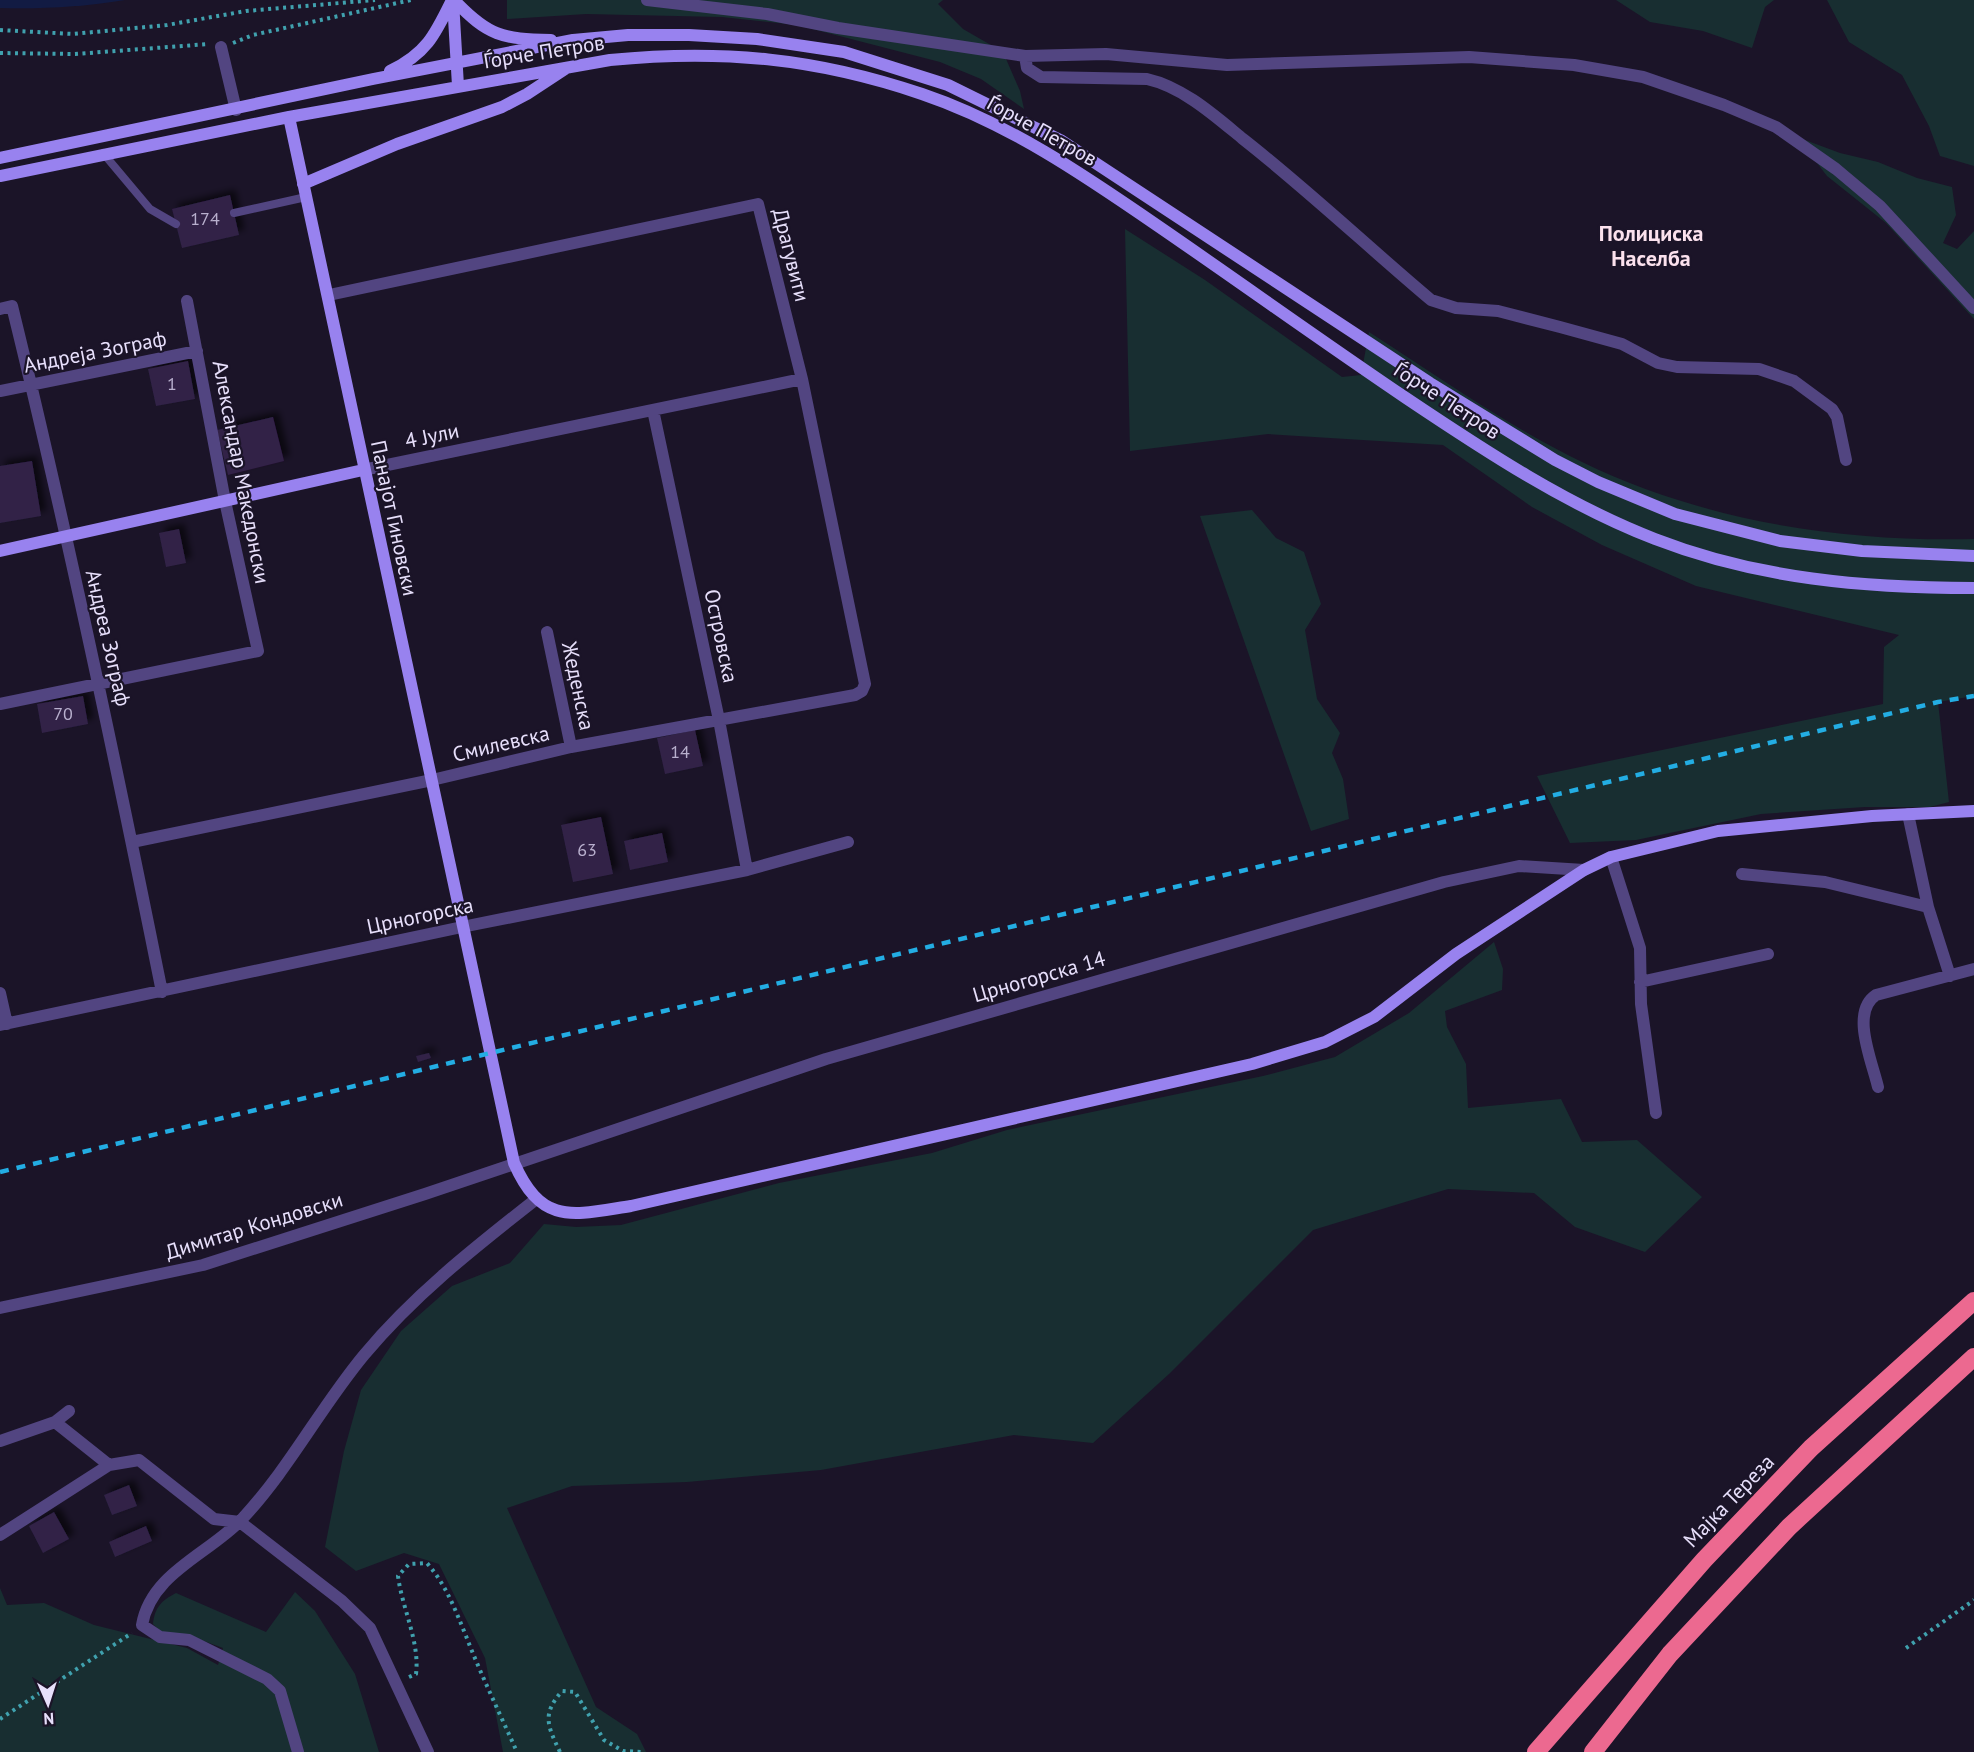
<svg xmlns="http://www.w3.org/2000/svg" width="1974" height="1752" font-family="'PT Sans',sans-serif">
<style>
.green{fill:#182e31}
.water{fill:#121b43}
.building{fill:#302247;filter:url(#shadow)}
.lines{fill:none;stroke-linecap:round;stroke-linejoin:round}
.path{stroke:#40a1ae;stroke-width:4;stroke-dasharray:3 4.5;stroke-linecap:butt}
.lane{stroke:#524581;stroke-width:8}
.street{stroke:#524581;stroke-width:12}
.secondary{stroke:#9882ef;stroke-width:12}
.highway{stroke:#ec6990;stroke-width:18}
.rail{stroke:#23ade3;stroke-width:4.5;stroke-dasharray:9 8;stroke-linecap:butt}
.labels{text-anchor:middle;stroke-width:4.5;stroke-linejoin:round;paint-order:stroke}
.number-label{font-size:18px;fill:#b9b0ce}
.street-label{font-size:21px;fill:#e7dffb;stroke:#1b1428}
.neighbourhood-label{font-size:22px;font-weight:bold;fill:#fbe1ed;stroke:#1b1428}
</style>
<defs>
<filter id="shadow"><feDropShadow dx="5.5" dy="-5.5" stdDeviation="3" flood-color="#0009"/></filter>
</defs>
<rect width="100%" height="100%" fill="#1b1428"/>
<!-- green -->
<path class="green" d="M507 0H943L938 4 963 29 1003 52 1020 91 1024 109 981 79 940 62 797 25 722 17 586 14 507 19Z
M1616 0H1774L1765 7 1752 48 1703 31 1650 22Z
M1827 0H1974V166L1940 156 1929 126 1902 75 1849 42Z
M1797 137 1840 153 1878 162 1917 178 1952 187 1956 215 1943 243 1957 249 1974 231V319L1886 223 1827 176Z
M1125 229 1205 280 1342 377 1361 375 1369 332C1438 376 1507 426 1582 462 1704 521 1839 542 1974 539V696L1938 702 1949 802 1930 807H1865L1761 814 1636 840 1570 843 1537 776 1883 704 1884 647 1899 635 1696 586 1602 545 1532 507 1443 445 1268 434 1130 451Z
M1252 510 1276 538 1304 552 1321 604 1305 630 1317 699 1340 733 1332 753 1343 779 1349 819 1311 831 1200 516Z
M1494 942 1503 969 1502 990 1445 1011 1447 1027 1466 1064 1468 1108 1561 1099 1582 1142 1637 1140 1702 1197 1645 1252 1575 1227 1534 1193 1448 1189 1313 1230 1169 1374 1093 1443 1014 1435 821 1470 687 1482 572 1486 507 1508 596 1707 637 1734 646 1752H503L485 1658 439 1564 404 1553 356 1571 325 1547 344 1451 361 1390 401 1331 452 1286 510 1263 544 1224 576 1227 621 1225 779 1183 932 1153 1007 1130 1263 1076 1335 1057 1409 1013Z
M0 1588 7 1605 44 1603 94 1625 187 1648 218 1665 223 1648 190 1636 162 1633 153 1624C155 1607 161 1601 176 1593L266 1632 295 1592 315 1611 355 1674 379 1752H0Z"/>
<!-- water -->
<path class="water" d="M0 0H125C83 7 43 9 0 8Z"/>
<!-- building -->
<path class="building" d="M230 195 239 235 182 248 172 209Z
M188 361 195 399 156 406 148 369Z
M273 417 284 461 228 475 217 430Z
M32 461 41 516 0 523V466Z
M179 529 186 563 166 567 159 533Z
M83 696 88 724 42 733 37 704Z
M695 730 703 766 665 774 657 738Z
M601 817 613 874 573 882 561 825Z
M662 833 668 862 630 870 624 841Z
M429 1053 431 1058 418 1062 416 1056Z
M129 1485 137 1506 112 1515 104 1495Z
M54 1512 69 1539 43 1553 29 1526Z
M146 1526 152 1541 115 1557 109 1542Z"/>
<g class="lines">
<!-- path -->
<path class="path" d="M0 30 73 34 167 25 246 11 375 0
M233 43 253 35 411 0
M0 53 75 54 209 44
M1906 1648 1974 1600
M409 1677 416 1674C420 1642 402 1608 398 1576L409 1564 427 1563C446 1585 455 1609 466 1636 481 1675 500 1714 517 1752
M0 1719 132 1633
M560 1752C547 1725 542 1714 562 1691L575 1692 604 1740 623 1751 643 1752"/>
<!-- lane -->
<path class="lane" d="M103 153 150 209 176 224
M234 213 306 197"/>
<!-- street -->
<path class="street" d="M647 0 767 14 838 28 1025 56 1027 68 1041 77 1147 79C1183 87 1215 116 1243 139 1308 190 1368 247 1431 300L1456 308 1498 311 1560 327 1622 344 1658 363 1677 367 1759 369 1794 381 1832 409 1837 417 1846 460
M221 47 236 110
M1025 56 1106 54 1227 65 1469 57 1574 65 1643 77 1724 105 1776 127 1836 169 1880 206 1974 308
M0 309 12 306C68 534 116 763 162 992
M0 391 197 351
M653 410 719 720 747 870
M363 470 802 379
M547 632 571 747
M0 704 258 651 225 501 187 301
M1908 814 1928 907 1950 976
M132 842 432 780 571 747 855 695 862 691 865 684 802 379 758 204 329 295
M1611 857 1640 948 1641 1004 1656 1113
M1742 874 1825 882 1928 907
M1640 982 1768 954
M0 993 7 1024
M0 1025 462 927 747 870 848 842
M1878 1087C1872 1061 1850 1012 1876 995L1974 969
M0 1308 203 1265 425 1194 826 1059 1444 882 1519 866 1584 870
M55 1422 109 1465 139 1460 214 1519 240 1522 342 1601 370 1628 428 1752
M0 1441 55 1422 69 1411
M0 1535 109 1465
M298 1752 280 1691 267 1679 189 1640 160 1637 142 1625C151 1573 209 1554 242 1519 289 1469 320 1408 364 1355 414 1295 474 1248 535 1200"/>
<!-- secondary -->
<path class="secondary" d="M454 0C488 36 502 39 551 40
M453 1 458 86
M390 71C426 54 435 35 452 0
M289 117 514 1163C542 1226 572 1215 631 1206L1252 1064 1325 1042 1374 1017 1456 954 1584 870 1611 857 1718 831 1872 816 1974 811
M0 158 373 79 573 40 628 35H689L757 39 844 52 948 85 1062 141 1430 383 1555 460 1598 482 1675 514 1780 541 1862 551 1974 556
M0 176 289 117 610 60C721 49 816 58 922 94 1008 123 1084 175 1158 226 1241 283 1323 342 1406 398 1485 451 1567 505 1655 539 1758 579 1865 588 1974 588
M303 184 397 144 502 107 527 94 565 69
M0 551 363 470"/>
<!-- highway -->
<path class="highway" d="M1536 1752 1704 1560 1811 1448 1974 1301
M1593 1752 1670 1654 1789 1527 1974 1357"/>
<!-- rail -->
<path class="rail" d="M0 1172 1938 702 1974 696"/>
</g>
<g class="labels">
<!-- number labels -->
<g class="number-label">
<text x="205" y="225">174</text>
<text x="172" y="390">1</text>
<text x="63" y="720">70</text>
<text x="680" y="758">14</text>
<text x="587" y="856">63</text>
</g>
<!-- street labels -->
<g class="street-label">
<text transform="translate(544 52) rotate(-9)" y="7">Ѓорче Петров</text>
<text transform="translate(1042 131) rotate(29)" y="7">Ѓорче Петров</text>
<text transform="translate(791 255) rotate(76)" y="7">Драгувити</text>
<text transform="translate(95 352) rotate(-11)" y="7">Андреја Зограф</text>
<text transform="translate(1447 401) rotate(33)" y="7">Ѓорче Петров</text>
<text transform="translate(432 436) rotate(-12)" y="7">4 Јули</text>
<text transform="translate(241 472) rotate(79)" y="7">Αлександар Македонски</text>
<text transform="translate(394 518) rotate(78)" y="7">Панајот Гиновски</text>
<text transform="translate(721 636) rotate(78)" y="7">Островска</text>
<text transform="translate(108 638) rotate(77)" y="7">Андреа Зограф</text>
<text transform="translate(578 686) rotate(78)" y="7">Жеденска</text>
<text transform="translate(501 744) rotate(-13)" y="7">Смилевска</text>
<text transform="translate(420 916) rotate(-12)" y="7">Црногорска</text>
<text transform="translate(1039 977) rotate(-16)" y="7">Црногорска 14</text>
<text transform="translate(254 1226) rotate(-17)" y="7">Димитар Кондовски</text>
<text transform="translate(1729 1501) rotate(-46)" y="7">Мајка Тереза</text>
</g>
<!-- neighbourhood labels -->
<g class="neighbourhood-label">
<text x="1651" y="241">Полициска<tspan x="1651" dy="25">Населба</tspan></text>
</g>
</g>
<!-- north arrow -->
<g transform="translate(48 1704) rotate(177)" stroke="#1b1428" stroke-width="4.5" paint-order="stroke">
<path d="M0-4.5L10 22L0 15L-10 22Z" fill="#e7dffb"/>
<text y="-9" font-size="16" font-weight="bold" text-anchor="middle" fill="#e7dffb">N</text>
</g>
</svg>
